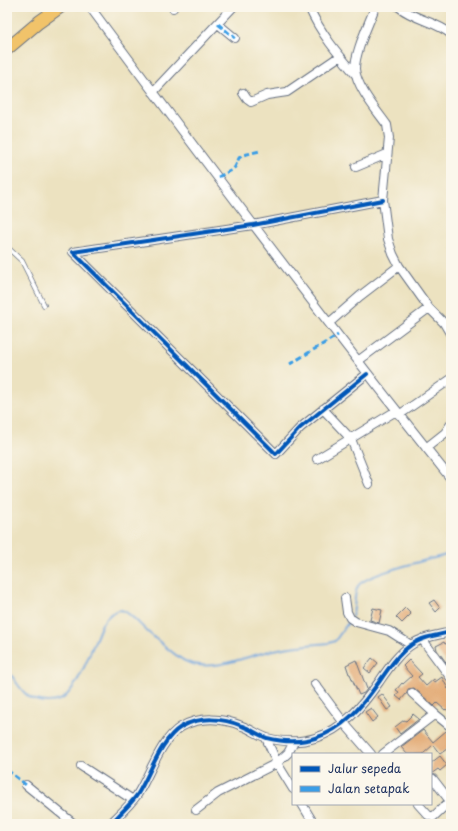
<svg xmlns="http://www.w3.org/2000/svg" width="458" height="831" font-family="'Playpen Sans',sans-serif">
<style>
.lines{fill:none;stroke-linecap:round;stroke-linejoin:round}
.stream{stroke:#6da2da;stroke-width:2}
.building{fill:#e4ae7a}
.lane-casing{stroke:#646e80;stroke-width:5.5}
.street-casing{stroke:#646e80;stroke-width:10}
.primary-casing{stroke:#646e80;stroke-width:14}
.lane{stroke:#fff;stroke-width:4}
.street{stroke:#fff;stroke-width:8}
.primary{stroke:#f1c36a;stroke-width:12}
.quiet{stroke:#3b9de6;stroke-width:3;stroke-dasharray:6 3;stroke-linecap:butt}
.cycleway-casing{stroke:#fbf7ec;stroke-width:6}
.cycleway{stroke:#0057b8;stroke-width:4}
</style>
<rect width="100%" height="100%" fill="#fbf7ec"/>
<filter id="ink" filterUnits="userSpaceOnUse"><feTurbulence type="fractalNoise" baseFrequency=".025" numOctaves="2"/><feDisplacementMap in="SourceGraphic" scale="8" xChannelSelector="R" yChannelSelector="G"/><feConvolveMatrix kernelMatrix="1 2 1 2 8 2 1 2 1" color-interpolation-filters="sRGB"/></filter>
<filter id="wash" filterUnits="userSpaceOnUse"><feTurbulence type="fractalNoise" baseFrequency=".012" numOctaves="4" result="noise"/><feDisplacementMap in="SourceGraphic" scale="16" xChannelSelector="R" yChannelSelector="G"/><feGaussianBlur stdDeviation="0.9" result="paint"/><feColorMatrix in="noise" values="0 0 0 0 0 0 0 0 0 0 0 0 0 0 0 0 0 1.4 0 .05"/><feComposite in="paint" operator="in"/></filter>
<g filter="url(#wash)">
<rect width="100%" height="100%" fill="#ece2c0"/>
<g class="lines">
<!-- stream -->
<path class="stream" d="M352 616C356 607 353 595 358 586 365 574 434 558 451 554
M7 670C15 678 20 692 31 698 40 703 58 704 66 696 83 678 92 646 102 624 106 618 113 610 121 610 129 611 142 627 149 633 159 641 174 655 185 661 209 673 242 658 266 652 286 646 308 645 329 643L335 641 350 620"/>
</g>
<g id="blocks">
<!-- building -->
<path class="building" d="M434 600 440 608 436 612 429 603Z
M373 608 382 610 379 623 370 620Z
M405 608 411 614 402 623 396 617Z
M444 642 445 644 451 642V669L437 650 436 646Z
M372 658 378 663 370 673 364 668Z
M356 660 367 689 364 693 359 695 350 674H349L346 665Z
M409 660 422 674 418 677 426 686 434 679 435 682 442 677 448 689 451 686V714L446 709 445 710 437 703 434 706 414 688 408 689 407 693 401 700 396 696 399 692 396 690 402 683 403 684 412 676 403 666Z
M382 694 392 707 387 710 378 697Z
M371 708 378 717 372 722 365 712Z
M413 714 419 719 400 734 395 727 404 720 406 721Z
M423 730 433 742 446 731 451 737 449 739 451 742 448 744 451 746 440 754 433 745 423 754H407L401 747Z
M440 756 447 765 440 771 438 769 431 774V763Z"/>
</g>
</g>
<g filter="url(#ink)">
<use href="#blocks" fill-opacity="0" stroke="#646e80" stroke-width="1"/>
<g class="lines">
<defs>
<path id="lane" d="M7 247 22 261 44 305"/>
<path id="street" d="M90 7C208 166 328 325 451 479
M173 7V8
M309 7C320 33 338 54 356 75
M399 7C415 20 435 21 451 34
M218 24 235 38
M153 92 233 7
M243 93 247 99 251 102 267 95 287 92 340 56
M356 167 387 154
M429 308 444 323 451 335
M329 323 360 296 399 266
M358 361 429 308 399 266 393 254 388 239 383 200 389 138 387 125C377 111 356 86 355 69 355 51 369 24 375 7
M367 374 300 428 276 454 73 252 253 225 383 200
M323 409 351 439 369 484
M399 415 451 379
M426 448 445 433 451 424
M317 459 396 411
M345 598 347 612 350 618 356 622 389 631 411 645
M422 639 451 678
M315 684 344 723 371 754
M412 693 435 714
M266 738 277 763 293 789
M383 754 435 714 451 727
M81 766 133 800
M433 779 450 801
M26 785 74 824
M302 804 314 824
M418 804 428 815 433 817 451 800
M196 810 218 793 277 763 288 753 294 742
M110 824C119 815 130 805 137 795 150 775 160 740 181 727 200 716 223 718 242 726 251 729 258 735 267 738 283 742 299 743 315 738 344 729 362 706 379 682 388 669 398 654 411 645 422 637 438 635 451 632"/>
<path id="primary" d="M7 49 39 22 60 7"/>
</defs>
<!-- lane casing -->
<use href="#lane" class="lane-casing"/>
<!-- street casing -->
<use href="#street" class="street-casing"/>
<!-- primary casing -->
<use href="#primary" class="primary-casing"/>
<!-- lane -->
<use href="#lane" class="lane"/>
<!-- street -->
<use href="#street" class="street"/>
<!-- primary -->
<use href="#primary" class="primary"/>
<!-- quiet -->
<path class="quiet" d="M218 24 235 38
M218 177 232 170 235 167 239 158 243 155 260 151
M290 364 338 335
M7 770 26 785"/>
<defs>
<path id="cycleway" d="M367 374 300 428 276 454 73 252 253 225 383 200
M110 824C119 815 130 805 137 795 150 775 160 740 181 727 200 716 223 718 242 726 251 729 258 735 267 738 283 742 299 743 315 738 344 729 362 706 379 682 388 669 398 654 411 645 422 637 438 635 451 632"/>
</defs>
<!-- cycleway casing -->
<use href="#cycleway" class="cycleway-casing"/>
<!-- cycleway -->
<use href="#cycleway" class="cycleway"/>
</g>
</g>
<!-- margin -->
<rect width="458" height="831" fill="none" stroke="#fbf7ec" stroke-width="24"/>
<!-- legend -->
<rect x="292" y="753" width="140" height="52" fill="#fbf7ec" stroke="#a1a7b3"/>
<rect x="300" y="766" width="20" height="6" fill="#0057b8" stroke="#a1a7b3"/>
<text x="328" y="773" font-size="12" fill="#1b2f5e">Jalur sepeda</text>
<rect x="300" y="786" width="20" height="6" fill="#3b9de6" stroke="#a1a7b3"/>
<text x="328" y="793" font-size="12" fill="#1b2f5e">Jalan setapak</text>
</svg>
